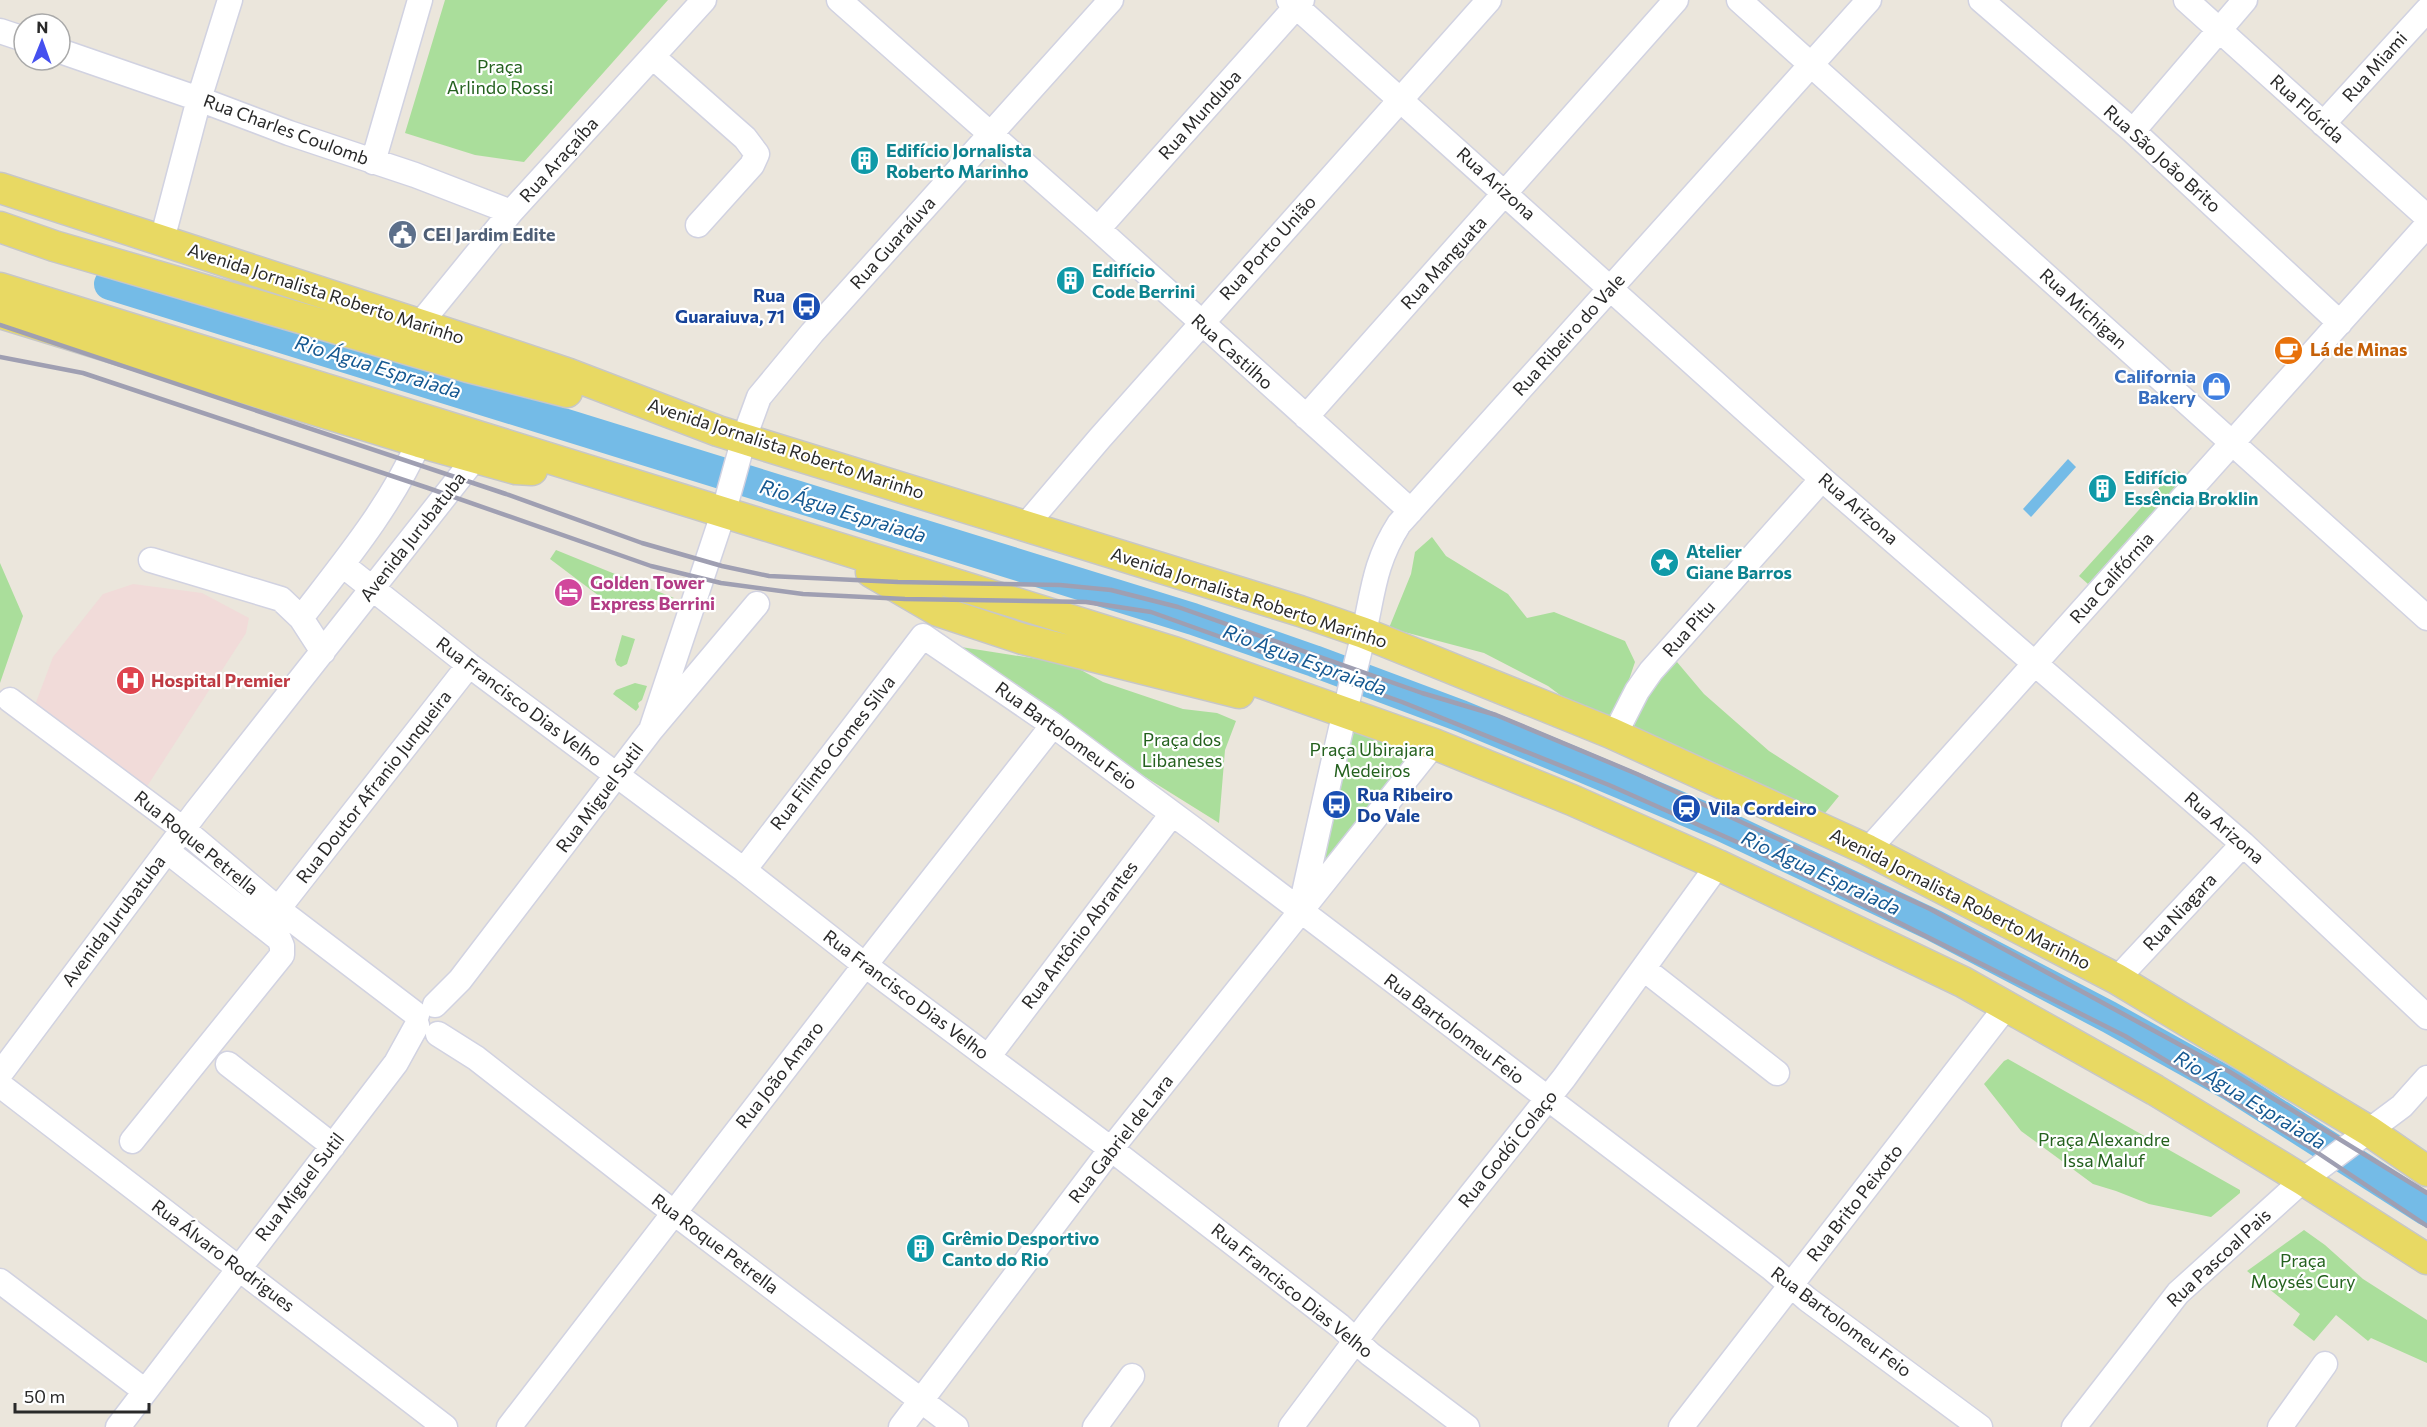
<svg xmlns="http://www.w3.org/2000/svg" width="2427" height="1427" font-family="Commissioner,sans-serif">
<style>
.medical{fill:#f1dbd9}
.green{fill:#aade9b}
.water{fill:#74bbe7}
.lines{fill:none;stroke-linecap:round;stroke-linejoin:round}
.river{stroke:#74bbe7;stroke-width:32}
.minor-casing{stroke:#d1d2e1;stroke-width:27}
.major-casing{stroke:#c7c7c7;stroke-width:33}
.minor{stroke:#fff;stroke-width:24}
.major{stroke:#e8d963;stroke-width:30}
.rail{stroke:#9f9fb2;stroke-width:4.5}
.labels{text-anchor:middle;stroke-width:4.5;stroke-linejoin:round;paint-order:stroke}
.park-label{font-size:18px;fill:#24611e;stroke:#fff}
.street-label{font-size:18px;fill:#292929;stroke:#fff}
.culture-label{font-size:18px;font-weight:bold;fill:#0d838f;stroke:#fff;text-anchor:start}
.service-label{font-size:18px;font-weight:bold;fill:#4e5e75;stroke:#fff;text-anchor:start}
.transit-label{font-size:18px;font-weight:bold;fill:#164399;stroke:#fff;text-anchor:start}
.food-label{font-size:18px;font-weight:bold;fill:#c56008;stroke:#fff;text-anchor:start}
.shop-label{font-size:18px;font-weight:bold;fill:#366cbe;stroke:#fff;text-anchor:end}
.hotel-label{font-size:18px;font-weight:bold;fill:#b23c85;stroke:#fff;text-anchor:start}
.health-label{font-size:18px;font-weight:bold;fill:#be3a42;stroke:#fff;text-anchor:start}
.water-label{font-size:20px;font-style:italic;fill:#155891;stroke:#fff}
</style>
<rect width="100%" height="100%" fill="#ebe6dc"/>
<!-- medical -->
<path class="medical" d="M133 584 202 593 249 618 246 633 146 788 35 705 53 657 103 594Z"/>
<!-- green -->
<path class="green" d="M445 0H668L524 162 475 155 405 133Z
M2176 469 2185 476 2088 584 2079 576Z
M1432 537 1446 556 1508 594 1527 618 1554 612 1625 641 1635 662 1611 733 1548 686 1484 653 1389 628 1411 574 1415 552Z
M556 550 674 598 637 602 619 611 550 559Z
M0 563 23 616 0 683Z
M622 635 635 639 627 664 621 667 617 665 615 660Z
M961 647 1070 664 1103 682 1183 709 1217 713 1236 721 1225 750 1219 823 1118 760Z
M1667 660 1677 662 1704 694 1769 751 1839 796 1817 823 1626 724Z
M635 683 647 686 642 700 638 703 639 707 636 711 613 694 616 690Z
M1345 714 1431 744 1303 905Z
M2008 1059 2240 1190V1193L2211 1217 2149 1204 2116 1191 2093 1184 2021 1131 1984 1084 2004 1061Z
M2304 1230 2325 1245 2363 1279 2427 1320V1363L2371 1338 2368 1341 2336 1315 2314 1341 2293 1325 2300 1314 2247 1271Z"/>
<!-- water -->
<path class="water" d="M2068 459 2076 467 2031 517 2023 509Z"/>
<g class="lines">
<!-- river -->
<path class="river" d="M110 284 1193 619 1314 661 1461 716 1572 762 1721 825 1933 925 2109 1017 2231 1085 2427 1210"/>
<defs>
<path id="minor" d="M839 0 1098 229 1411 511
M1289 0 1822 479 2243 844 2427 1017
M1739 0 2427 618
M1981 0 2133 131 2340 323
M2186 0 2427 217
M0 31 24 39
M60 51 199 99 289 133 415 175 511 212
M653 57 745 138 757 154 752 165 698 225
M2323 124 2427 10
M2133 131 2245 0
M373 162 420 0
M1098 229 1302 0
M162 240 199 99 230 0
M419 325 511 212 704 0
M1306 417 1676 0
M1026 525 1100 438 1489 0
M151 560 281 599 301 618 323 652
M344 566 469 665 744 870 865 965 1111 1149 1340 1326 1370 1354 1467 1427
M301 618C344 562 390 507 419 442
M10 700 183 829 278 909 417 1015
M651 730 723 514 744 438 759 397 812 333 1111 0
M1615 734 1637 691 1651 671 1822 479
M1868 850 2427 225
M744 870 923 636 1053 725 1196 831 1771 1268 1807 1299 1980 1427
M278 909 469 665
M1300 911C1320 822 1339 733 1361 645 1373 598 1372 566 1399 524L1869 0
M1644 969 1777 1073
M2117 979 2243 844
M435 1005 460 980 651 730 757 604
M438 1034 476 1058 673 1212 956 1427
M988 1057 1172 814
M228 1064 333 1146
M0 1074 196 812 475 458
M0 1085 445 1427
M132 1141 282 955V946L279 939 167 851
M0 1281 145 1391
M118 1427 396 1063 417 1025
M509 1427 865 965 1053 725
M901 1427 1111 1149 1434 744
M1095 1427 1132 1376
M1291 1427 1371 1320 1564 1078 1718 865
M1681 1427 2006 1007
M2074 1427 2178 1293 2303 1180 2402 1106 2427 1078
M2280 1427 2325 1364"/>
<path id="major" d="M0 188 483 345 569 374 718 431 1300 611 1364 633 1611 733 1868 850 2117 979 2369 1131 2427 1171
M0 227 54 246 468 367 567 392
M0 288 1174 652 1434 744 1572 800 1718 865 1963 982 2155 1090 2303 1180 2427 1259
M0 313 419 442 516 469 532 470
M871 572 938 611 1023 639 1239 693"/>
</defs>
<!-- minor casing -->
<use href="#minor" class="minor-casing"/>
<!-- major casing -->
<use href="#major" class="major-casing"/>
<!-- minor -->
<use href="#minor" class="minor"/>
<!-- major -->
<use href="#major" class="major"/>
<!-- rail -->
<path class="rail" d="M0 325 506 494 642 543 722 566 769 576 898 582 1060 585 1111 590 1178 607 1422 693 1496 715 1637 774 1930 909 2230 1072 2427 1193
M0 357 83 373 428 488 651 566 721 583 803 594 905 599 1086 602 1151 612 1268 654 1402 702 1609 785 1746 846 2125 1036 2306 1145 2427 1226"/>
</g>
<!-- icons -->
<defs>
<symbol id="building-disc" viewBox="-11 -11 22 22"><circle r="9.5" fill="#0f9aa8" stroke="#fff"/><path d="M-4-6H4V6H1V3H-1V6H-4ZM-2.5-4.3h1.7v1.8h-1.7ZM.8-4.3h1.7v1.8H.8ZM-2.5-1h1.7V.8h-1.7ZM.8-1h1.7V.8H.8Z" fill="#fff"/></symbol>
<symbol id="civic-disc" viewBox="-11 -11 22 22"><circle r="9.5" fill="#5c6f8a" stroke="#fff"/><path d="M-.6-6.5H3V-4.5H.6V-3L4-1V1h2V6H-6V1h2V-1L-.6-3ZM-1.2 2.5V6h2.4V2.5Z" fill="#fff"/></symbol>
<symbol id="bus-disc" viewBox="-11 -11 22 22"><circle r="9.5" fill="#1a4fb4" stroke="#fff"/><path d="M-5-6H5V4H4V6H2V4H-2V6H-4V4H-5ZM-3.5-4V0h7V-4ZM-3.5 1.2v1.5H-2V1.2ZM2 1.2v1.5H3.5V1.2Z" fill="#fff"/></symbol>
<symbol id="cafe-disc" viewBox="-11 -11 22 22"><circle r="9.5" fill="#e8710a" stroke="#fff"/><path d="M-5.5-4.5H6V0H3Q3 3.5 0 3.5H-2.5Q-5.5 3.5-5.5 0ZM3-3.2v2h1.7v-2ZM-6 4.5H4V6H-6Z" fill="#fff"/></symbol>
<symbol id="shop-disc" viewBox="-11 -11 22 22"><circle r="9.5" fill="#3f7fe0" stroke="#fff"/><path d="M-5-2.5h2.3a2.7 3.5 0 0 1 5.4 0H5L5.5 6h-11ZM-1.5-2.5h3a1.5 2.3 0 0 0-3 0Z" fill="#fff"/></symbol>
<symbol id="sight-disc" viewBox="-11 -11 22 22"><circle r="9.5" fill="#0f9aa8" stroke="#fff"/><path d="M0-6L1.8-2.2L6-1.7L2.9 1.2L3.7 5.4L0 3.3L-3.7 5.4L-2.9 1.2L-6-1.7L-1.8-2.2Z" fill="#fff"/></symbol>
<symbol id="hotel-disc" viewBox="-11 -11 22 22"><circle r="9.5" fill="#d1479c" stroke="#fff"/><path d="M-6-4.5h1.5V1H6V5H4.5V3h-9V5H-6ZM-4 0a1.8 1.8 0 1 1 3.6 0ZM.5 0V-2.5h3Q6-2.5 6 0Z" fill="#fff"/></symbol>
<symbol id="hospital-disc" viewBox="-11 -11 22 22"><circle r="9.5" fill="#e0444e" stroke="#fff"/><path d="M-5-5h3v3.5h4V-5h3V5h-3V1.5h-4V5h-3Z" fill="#fff"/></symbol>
<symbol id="station-disc" viewBox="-11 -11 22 22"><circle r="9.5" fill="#1a4fb4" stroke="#fff"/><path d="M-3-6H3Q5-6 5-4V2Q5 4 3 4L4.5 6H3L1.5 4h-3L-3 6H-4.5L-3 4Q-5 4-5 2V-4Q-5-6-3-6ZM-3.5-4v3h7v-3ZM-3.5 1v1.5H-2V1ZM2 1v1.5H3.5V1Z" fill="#fff"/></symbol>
</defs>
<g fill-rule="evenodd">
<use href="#building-disc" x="848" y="144" width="33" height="33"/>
<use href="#civic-disc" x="386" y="218" width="33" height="33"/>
<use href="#building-disc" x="1054" y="264" width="33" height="33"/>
<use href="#bus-disc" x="790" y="290" width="33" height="33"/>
<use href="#cafe-disc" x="2272" y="334" width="33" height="33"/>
<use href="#shop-disc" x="2200" y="370" width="33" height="33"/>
<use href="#building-disc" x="2086" y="472" width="33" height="33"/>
<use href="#sight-disc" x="1648" y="546" width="33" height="33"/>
<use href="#hotel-disc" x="552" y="576" width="33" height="33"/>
<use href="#hospital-disc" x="114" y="664" width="33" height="33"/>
<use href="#bus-disc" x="1320" y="788" width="33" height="33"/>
<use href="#station-disc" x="1670" y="792" width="33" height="33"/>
<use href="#building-disc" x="904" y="1232" width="33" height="33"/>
</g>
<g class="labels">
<!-- park labels -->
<g class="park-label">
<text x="500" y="73">Praça<tspan x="500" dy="21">Arlindo Rossi</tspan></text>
<text x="1182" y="746">Praça dos<tspan x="1182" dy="21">Libaneses</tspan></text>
<text x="1372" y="756">Praça Ubirajara<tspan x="1372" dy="21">Medeiros</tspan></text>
<text x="2104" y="1146">Praça Alexandre<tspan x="2104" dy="21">Issa Maluf</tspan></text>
<text x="2303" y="1267">Praça<tspan x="2303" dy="21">Moysés Cury</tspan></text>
</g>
<!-- street labels -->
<g class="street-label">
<text transform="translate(2375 67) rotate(-48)" y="6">Rua Miami</text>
<text transform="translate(2307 109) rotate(42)" y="6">Rua Flórida</text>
<text transform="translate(1200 115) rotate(-48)" y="6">Rua Munduba</text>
<text transform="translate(286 130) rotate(20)" y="6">Rua Charles Coulomb</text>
<text transform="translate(2162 159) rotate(42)" y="6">Rua São João Brito</text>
<text transform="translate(559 160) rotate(-48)" y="6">Rua Araçaíba</text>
<text transform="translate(1496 184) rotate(42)" y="6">Rua Arizona</text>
<text transform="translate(893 243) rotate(-48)" y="6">Rua Guaraíuva</text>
<text transform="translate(1268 248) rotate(-48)" y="6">Rua Porto União</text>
<text transform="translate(1444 263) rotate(-48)" y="6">Rua Manguata</text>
<text transform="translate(326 294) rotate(18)" y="6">Avenida Jornalista Roberto Marinho</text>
<text transform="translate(2083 309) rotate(42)" y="6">Rua Michigan</text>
<text transform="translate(1569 335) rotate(-48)" y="6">Rua Ribeiro do Vale</text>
<text transform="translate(1232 352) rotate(42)" y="6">Rua Castilho</text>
<text transform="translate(786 449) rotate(18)" y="6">Avenida Jornalista Roberto Marinho</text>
<text transform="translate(1858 509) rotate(41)" y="6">Rua Arizona</text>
<text transform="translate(413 537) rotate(-52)" y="6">Avenida Jurubatuba</text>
<text transform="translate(2112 578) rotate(-48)" y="6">Rua Califórnia</text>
<text transform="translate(1249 598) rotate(18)" y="6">Avenida Jornalista Roberto Marinho</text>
<text transform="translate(1689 629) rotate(-48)" y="6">Rua Pitu</text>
<text transform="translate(519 702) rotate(37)" y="6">Rua Francisco Dias Velho</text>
<text transform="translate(1066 736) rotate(36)" y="6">Rua Bartolomeu Feio</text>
<text transform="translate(833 753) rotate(-52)" y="6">Rua Filinto Gomes Silva</text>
<text transform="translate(374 787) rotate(-52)" y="6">Rua Doutor Afranio Junqueira</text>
<text transform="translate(600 798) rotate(-53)" y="6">Rua Miguel Sutil</text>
<text transform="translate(2224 828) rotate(41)" y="6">Rua Arizona</text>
<text transform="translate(196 843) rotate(39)" y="6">Rua Roque Petrella</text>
<text transform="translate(1960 899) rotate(27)" y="6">Avenida Jornalista Roberto Marinho</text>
<text transform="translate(2180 912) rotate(-47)" y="6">Rua Niagara</text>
<text transform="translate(114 921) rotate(-53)" y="6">Avenida Jurubatuba</text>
<text transform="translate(1080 935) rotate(-53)" y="6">Rua Antônio Abrantes</text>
<text transform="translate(906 995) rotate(37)" y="6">Rua Francisco Dias Velho</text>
<text transform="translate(1454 1029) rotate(37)" y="6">Rua Bartolomeu Feio</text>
<text transform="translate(780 1075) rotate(-52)" y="6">Rua João Amaro</text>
<text transform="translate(1121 1139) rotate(-52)" y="6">Rua Gabriel de Lara</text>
<text transform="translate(1508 1149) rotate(-51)" y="6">Rua Godói Colaço</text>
<text transform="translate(300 1187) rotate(-52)" y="6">Rua Miguel Sutil</text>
<text transform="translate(1855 1203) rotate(-52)" y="6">Rua Brito Peixoto</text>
<text transform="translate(715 1244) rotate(37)" y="6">Rua Roque Petrella</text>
<text transform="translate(223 1256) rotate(37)" y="6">Rua Álvaro Rodrigues</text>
<text transform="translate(2219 1258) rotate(-43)" y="6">Rua Pascoal Pais</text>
<text transform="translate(1292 1291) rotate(39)" y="6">Rua Francisco Dias Velho</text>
<text transform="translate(1841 1322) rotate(37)" y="6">Rua Bartolomeu Feio</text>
</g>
<!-- culture labels -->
<g class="culture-label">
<text x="886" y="157">Edifício Jornalista<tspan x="886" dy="21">Roberto Marinho</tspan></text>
<text x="1092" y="277">Edifício<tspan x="1092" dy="21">Code Berrini</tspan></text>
<text x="2124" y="484">Edifício<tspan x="2124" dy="21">Essência Broklin</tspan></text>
<text x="1686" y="558">Atelier<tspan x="1686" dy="21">Giane Barros</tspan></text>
<text x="942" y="1245">Grêmio Desportivo<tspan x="942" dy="21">Canto do Rio</tspan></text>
</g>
<!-- service labels -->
<g class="service-label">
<text x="423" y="241">CEI Jardim Edite</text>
</g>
<!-- transit labels -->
<g class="transit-label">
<text x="785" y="302" text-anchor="end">Rua<tspan x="785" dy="21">Guaraiuva, 71</tspan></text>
<text x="1357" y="801">Rua Ribeiro<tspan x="1357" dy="21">Do Vale</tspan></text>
<text x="1708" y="815">Vila Cordeiro</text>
</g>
<!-- food labels -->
<g class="food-label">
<text x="2310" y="356">Lá de Minas</text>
</g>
<!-- shop labels -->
<g class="shop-label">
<text x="2196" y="383">California<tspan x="2196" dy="21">Bakery</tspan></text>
</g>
<!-- hotel labels -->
<g class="hotel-label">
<text x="590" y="589">Golden Tower<tspan x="590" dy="21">Express Berrini</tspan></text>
</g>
<!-- health labels -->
<g class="health-label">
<text x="151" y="687">Hospital Premier</text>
</g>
<!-- water labels -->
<g class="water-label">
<text transform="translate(378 367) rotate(17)" y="7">Rio Água Espraiada</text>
<text transform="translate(843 511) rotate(17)" y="7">Rio Água Espraiada</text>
<text transform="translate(1305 660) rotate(20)" y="7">Rio Água Espraiada</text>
<text transform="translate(1821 873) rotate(25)" y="7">Rio Água Espraiada</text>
<text transform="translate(2250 1100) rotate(31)" y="7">Rio Água Espraiada</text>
</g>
</g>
<!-- north arrow -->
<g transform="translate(42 42) rotate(1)"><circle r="28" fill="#ffffff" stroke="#a9a9a9" stroke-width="1.5"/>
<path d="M0-4.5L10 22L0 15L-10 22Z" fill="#4550ef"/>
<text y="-9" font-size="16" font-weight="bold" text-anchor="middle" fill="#292929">N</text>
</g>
<!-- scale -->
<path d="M15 1403v9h134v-9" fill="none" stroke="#292929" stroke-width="3"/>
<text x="24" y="1403" font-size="18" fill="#292929" stroke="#ffffff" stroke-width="4.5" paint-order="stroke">50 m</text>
</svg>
